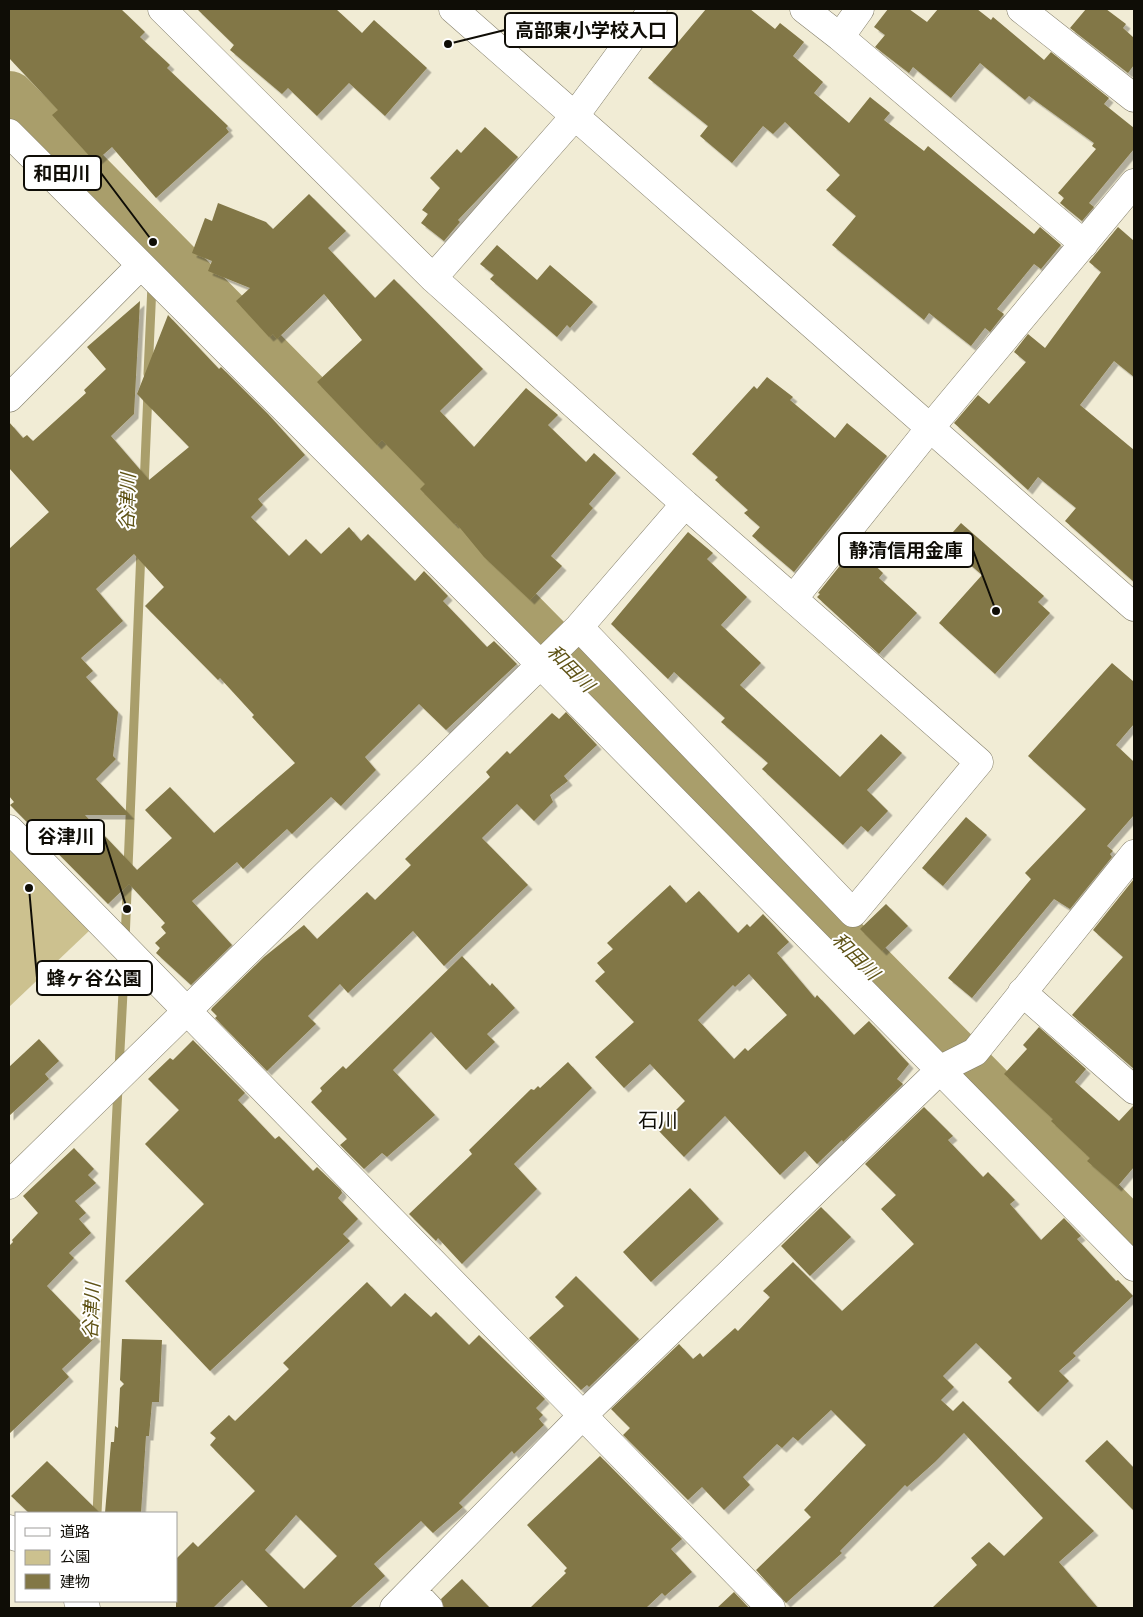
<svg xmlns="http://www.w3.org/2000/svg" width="1143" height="1617" font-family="Montserrat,'Noto Sans JP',sans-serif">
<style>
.green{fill:#ccc18f}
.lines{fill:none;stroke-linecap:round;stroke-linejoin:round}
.stream{stroke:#a99e6b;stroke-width:9}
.river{stroke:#a99e6b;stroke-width:54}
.building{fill:#827746;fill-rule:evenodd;filter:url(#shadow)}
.minor-casing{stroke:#847f6b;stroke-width:29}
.minor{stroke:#fff;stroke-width:28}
.labels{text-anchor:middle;stroke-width:4;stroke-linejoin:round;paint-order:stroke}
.water-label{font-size:19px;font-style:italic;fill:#5f5316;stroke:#fff}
.quarter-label{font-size:20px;fill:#0f0d06;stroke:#fff}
.leader{fill:none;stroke:#0f0d06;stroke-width:2}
.callout-dot{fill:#0f0d06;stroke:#fff;stroke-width:2}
.callout{fill:#fff;stroke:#0f0d06;stroke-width:2}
.callout-label{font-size:19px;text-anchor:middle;font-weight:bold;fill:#0f0d06}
</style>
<defs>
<filter id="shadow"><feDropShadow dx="4.5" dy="4.5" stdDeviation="0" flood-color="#0004"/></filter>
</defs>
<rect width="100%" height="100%" fill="#f1ecd5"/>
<!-- green -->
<path class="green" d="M9 847 90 930 9 1007Z"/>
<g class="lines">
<!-- stream -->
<path class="stream" d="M152 269 153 242
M148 374 152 285
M144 487 148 392
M125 941 141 550
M119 1069 125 954
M97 1513 118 1087"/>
<!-- river -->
<path class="river" d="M9 98 1134 1238"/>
</g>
<!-- building -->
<path class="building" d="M9 9H121L145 32 140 37 170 65 167 68 228 126 226 128 229 132 156 198 112 147 95 162 52 115 58 110 9 58Z
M197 9H336L362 33 374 20 427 68 385 116 349 83 317 116 288 88 282 94 230 50 234 45Z
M706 9H750L775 29 780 23 804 42 793 56 823 82 814 93 849 123 870 97 890 113 884 120 924 151 928 146 1034 234 1040 227 1061 245 1041 269 1034 264 997 309 1004 314 990 332 985 328 971 346 929 313 924 320 832 245 856 216 826 190 840 175 785 122 773 134 763 126 732 163 700 136 708 126 648 78Z
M888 9H909L927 22 938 9H977L991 20 993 17 1044 60 1051 52 1109 98 1104 104 1134 128V149L1089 203 1094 207 1082 221 1060 203 1064 198 1058 193 1096 149 1092 146 1094 143 1029 96 1025 100 980 63 951 98 913 67 909 73 875 47 885 35 874 27Z
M1086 9H1106L1126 24 1123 28 1134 38V65L1128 73 1070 28Z
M485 127 518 157 458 220 460 222 444 241 421 223 428 214 422 210 440 188 430 178 457 149 461 153Z
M309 194 346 231 328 248 375 298 394 279 483 369 440 411 474 447 526 388 558 415 548 425 586 462 594 453 616 473 589 504 593 508 551 556 562 566 530 600 484 557 456 523 454 524 420 489 425 484 382 440 377 445 317 382 362 340 324 294 277 339 273 334 269 337 236 301 250 288 208 271 212 261 192 253 205 218 212 221 218 203 266 222 273 229Z
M1118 227 1134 241V377L1114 361 1080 405 1134 450V582L1065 521 1076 508 1038 477 1028 490 954 423 978 395 989 404 1026 362 1014 352 1028 334 1045 348 1101 272 1089 262Z
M497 245 537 280 550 265 593 302 570 328 567 325 557 337 490 279 494 275 480 264Z
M140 301 134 414 111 436 149 480 189 447 137 394 168 315 219 369 221 367 268 414 305 455 258 499 263 505 251 517 289 556 306 539 321 554 349 527 361 541 368 534 415 581 424 571 448 596 443 601 487 647 494 641 517 664 446 730 419 704 365 757 376 770 341 806 331 797 292 834 287 829 243 869 237 862 192 901 232 945 191 985 156 953 160 948 155 943 166 933 161 927 165 923 129 884 108 904 10 805 14 802 9 796V549L49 512 9 468V422L23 438 27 435 33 441 86 393 84 390 106 369 87 347ZM134 554 164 587 145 606 218 680 220 678 254 715 252 717 295 763 214 833 170 787 145 810 172 838 137 870 85 815H130L96 779 116 759 113 756 118 712 86 677 93 671 81 658 123 621 96 589Z
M767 377 793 397 790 400 835 438 847 423 887 456 794 572 752 536 760 527 744 513 748 510 715 480 718 477 692 454 754 386 757 389Z
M961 523 1044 596 1038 602 1050 613 995 674 939 623 982 575 944 542Z
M688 532 713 553 707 559 747 597 721 625 761 663 740 685 840 777 881 734 902 753 867 790 888 811 868 832 861 826 843 845 762 769 768 763 721 722 725 718 674 672 668 679 611 624Z
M855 547 883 573 879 578 917 613 879 654 817 597 820 594 818 593Z
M1112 663 1134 682V724L1116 745 1134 762V815L1107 846 1113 851 1110 854 1112 857 1070 909 1054 899 972 998 948 978 1031 879 1025 873 1086 809 1028 756Z
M566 712 597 745 564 776 568 781 550 795 553 802 534 821 517 804 482 838 528 885 444 966 413 931 348 993 340 984 308 1016 316 1024 267 1071 215 1018 217 1016 211 1010 212 1008 264 957 304 925 317 939 367 892 375 900 411 865 405 859 490 777 486 772 507 751 510 754 552 713 559 719Z
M966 817 987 835 943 886 922 868Z
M1134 879V1069L1072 1015 1123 957 1093 930Z
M670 885 686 903 699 891 738 933 747 924 750 927 763 914 789 942 777 953 815 998 817 995 854 1035 869 1021 909 1064 897 1079 903 1084 843 1142 842 1140 817 1164 805 1151 780 1175 725 1116 684 1157 657 1129 685 1101 650 1064 624 1088 595 1057 634 1022 595 981 605 972 597 963 613 949 607 943ZM749 974 787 1015 748 1051 745 1048 734 1059 698 1020 733 985 735 987Z
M886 904 908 926 882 951 860 929Z
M462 956 490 986 492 983 515 1008 487 1034 495 1042 466 1070 431 1032 393 1070 435 1115 387 1157 382 1153 364 1169 340 1145 347 1139 311 1102 322 1091 320 1088 343 1066 346 1069Z
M1039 1027 1086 1069 1075 1082 1119 1121 1134 1105V1167L1117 1187 1087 1161 1090 1158 1051 1121 1053 1119 1004 1074 1027 1049 1023 1045Z
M39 1039 59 1061 45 1074 49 1079 9 1116V1067Z
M193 1040 245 1093 238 1100 275 1139 279 1136 313 1171 317 1167 341 1190 342 1193 338 1198 358 1219 343 1234 350 1241 210 1371 125 1281 204 1204 145 1144 179 1110 148 1079 170 1058 173 1060Z
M568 1062 592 1088 514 1164 537 1189 462 1264 438 1238 436 1241 409 1214 472 1154 469 1150 531 1089 534 1090 538 1086 540 1088Z
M924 1107 953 1136 948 1140 983 1177 988 1172 1015 1200 1010 1204 1041 1240 1064 1218 1081 1236 1077 1239 1116 1281 1118 1280 1133 1296 1073 1353 1076 1356 1059 1371 1069 1381 1038 1412 1008 1382 1012 1378 976 1343 943 1376 954 1387 941 1400 953 1411 963 1401 1094 1531 1059 1562 1098 1608H932L977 1565 971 1558 989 1542 1004 1556 1043 1518 964 1433 935 1462 907 1487 905 1485 840 1551 842 1553 786 1603 756 1570 811 1517 804 1510 866 1445 831 1410 798 1441 793 1437 782 1448 777 1444 743 1477 750 1485 724 1510 702 1487 688 1500 623 1435 630 1428 611 1409 679 1344 693 1359 700 1353 703 1357 735 1328 738 1331 770 1297 763 1291 793 1262 842 1311 914 1244 881 1209 896 1195 865 1164Z
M74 1148 94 1169 88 1175 96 1183 75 1201 86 1213 79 1219 91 1233 69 1253 74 1258 47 1286 96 1337 62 1369 69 1377 9 1434V1246L13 1242 12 1240 38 1213 23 1196Z
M690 1188 719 1219 651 1282 623 1252Z
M821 1207 851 1237 810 1276 781 1246Z
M576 1276 639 1339 589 1387 587 1385 581 1390 529 1338 564 1306 555 1297Z
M367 1282 391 1307 405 1293 431 1317 436 1312 469 1345 479 1335 545 1399 536 1408 543 1415 539 1419 544 1425 514 1454 512 1451 459 1503 463 1507 433 1533 421 1521 374 1564 385 1576 350 1608H269L242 1580 213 1608H176V1559L193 1542 198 1547 255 1491 210 1445 216 1438 210 1433 229 1415 235 1421 289 1369 283 1363ZM296 1515 337 1556 304 1589 265 1550Z
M122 1339 162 1340 159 1402H152L149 1436H146L141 1513H105L111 1442H114L115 1426 118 1428 120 1388 124 1384 120 1380Z
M1107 1440 1134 1468V1511L1085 1461Z
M600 1456 682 1539 671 1549 692 1572 665 1596 662 1593 646 1608H530L566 1573 564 1571 567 1568 527 1525Z
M47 1461 100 1513H29L11 1496Z
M462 1579 490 1608H444L441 1599Z
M734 1592 749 1608H717Z"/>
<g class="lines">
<defs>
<path id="minor" d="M453 9 1134 607
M804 9 840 37 1084 244
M1021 9 1134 98
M840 37 860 9
M9 133 541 665 1134 1267
M433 278 574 117 653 9
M9 398 140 266
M793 599 930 428 1134 183
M579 627 853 913 979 762 685 504
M9 829 771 1608
M1022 992 1134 1090
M9 1185 579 627 685 504 433 278 162 9
M9 1529 16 1537
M412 1590 429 1608
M78 1601 86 1608
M394 1608 583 1415 941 1069 975 1052 1134 854"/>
</defs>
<!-- minor casing -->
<use href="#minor" class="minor-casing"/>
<!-- minor -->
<use href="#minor" class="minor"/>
</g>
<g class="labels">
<!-- water labels -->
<g class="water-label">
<text transform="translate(127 502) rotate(-88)" y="7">谷津川</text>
<text transform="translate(571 668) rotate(45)" y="7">和田川</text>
<text transform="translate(856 956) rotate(45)" y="7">和田川</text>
<text transform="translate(91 1311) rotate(-87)" y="7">谷津川</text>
</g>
<!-- quarter labels -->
<g class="quarter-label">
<text x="658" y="1127">石川</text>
</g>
</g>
<!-- callouts -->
<path class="leader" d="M448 44L505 30M153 242L101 173M996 611L973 550M127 909L104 837M29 888L37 978"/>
<g class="callout-dot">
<circle cx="448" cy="44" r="5"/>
<circle cx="153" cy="242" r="5"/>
<circle cx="996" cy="611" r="5"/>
<circle cx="127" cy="909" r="5"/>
<circle cx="29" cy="888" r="5"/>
</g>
<g class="callout">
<rect x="505" y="13" width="172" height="34" rx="5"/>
<rect x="24" y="156" width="77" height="34" rx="5"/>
<rect x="839" y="533" width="134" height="34" rx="5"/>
<rect x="27" y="820" width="77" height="34" rx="5"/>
<rect x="37" y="961" width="115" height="34" rx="5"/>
</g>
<g class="callout-label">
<text x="591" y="37">高部東小学校入口</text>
<text x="62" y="180">和田川</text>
<text x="906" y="557">静清信用金庫</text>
<text x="66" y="843">谷津川</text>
<text x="94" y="985">蜂ヶ谷公園</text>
</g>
<!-- border -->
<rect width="1143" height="1617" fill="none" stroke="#0f0d06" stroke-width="20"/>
<!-- legend -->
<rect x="15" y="1512" width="162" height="90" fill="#ffffff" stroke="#9f9e9b"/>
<rect x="25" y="1528" width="25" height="8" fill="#ffffff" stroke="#9f9e9b"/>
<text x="60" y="1537" font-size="15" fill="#0f0d06">道路</text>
<rect x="25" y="1550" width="25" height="15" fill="#ccc18f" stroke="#9f9e9b"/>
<text x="60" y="1562" font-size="15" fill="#0f0d06">公園</text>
<rect x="25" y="1574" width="25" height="15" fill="#827746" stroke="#9f9e9b"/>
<text x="60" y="1587" font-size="15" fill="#0f0d06">建物</text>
</svg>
